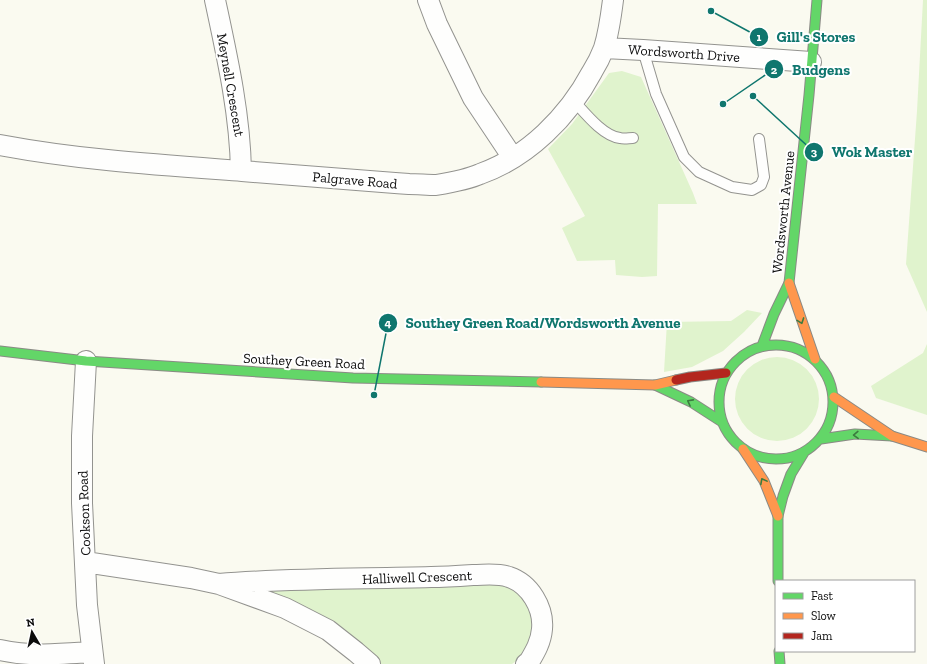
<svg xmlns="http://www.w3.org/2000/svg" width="927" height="664" font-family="'Zilla Slab',serif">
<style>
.green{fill:#e0f3cd}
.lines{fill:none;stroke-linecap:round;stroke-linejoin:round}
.lane-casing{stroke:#93938f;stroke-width:12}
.street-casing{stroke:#93938f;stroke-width:22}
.fast-casing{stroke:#8a8a85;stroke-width:11}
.slow-casing{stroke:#8a8a85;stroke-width:11}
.jam-casing{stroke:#8a8a85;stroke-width:11}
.lane{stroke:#fefefd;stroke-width:10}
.street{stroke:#fefefd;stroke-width:20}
.fast{stroke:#63d668;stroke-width:9}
.slow{stroke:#ff974d;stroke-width:9}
.jam{stroke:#b3261e;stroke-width:9}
.oneway{stroke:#3c7b3f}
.labels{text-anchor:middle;stroke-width:4;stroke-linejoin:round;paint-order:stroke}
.street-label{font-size:14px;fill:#0c0c0c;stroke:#fff}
.leader{fill:none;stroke:#0f766e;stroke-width:1.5}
.callout-dot{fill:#0f766e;stroke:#fff;stroke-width:1.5}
.mark-label{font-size:12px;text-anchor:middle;font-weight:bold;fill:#fff}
.callout-label{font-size:15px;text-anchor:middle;font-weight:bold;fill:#0f766e;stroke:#fff;stroke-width:4;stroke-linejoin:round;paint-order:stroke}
</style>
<rect width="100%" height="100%" fill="#fafaf0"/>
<!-- green -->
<path class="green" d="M923 0H927V312L906 264 917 111Z
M622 71 641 77 693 193 697 204H658L657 276 642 277 616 275 615 260 577 261 562 228 585 216 548 149 572 124 609 73Z
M747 310 762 313 744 332 723 351 692 367 664 372 667 322 731 321Z
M927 344V415L876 398 871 386 923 353Z
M735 399a42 42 0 1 1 84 0a42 42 0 1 1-84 0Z
M491 583 512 587 523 597 533 615V637L523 656 512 664H381L342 629 266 593 268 587Z"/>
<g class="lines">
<defs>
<path id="lane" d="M643 50 656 94 684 157 699 172 732 187 752 190 761 185 764 177 759 139
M574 101C585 113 603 136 620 138 624 139 629 138 633 138"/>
<path id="street" d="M215 0C227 56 240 113 241 171
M428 0 437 24 473 98 513 158
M604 48 643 50 811 62
M0 145C80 160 161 165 242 171 297 175 353 180 409 184 418 184 427 185 436 185 448 183 469 179 480 174 528 157 568 117 592 72 597 64 601 56 604 48 609 32 611 16 613 0
M86 361 82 436V503L87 605 94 664
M85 562 191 578 219 584 285 608 328 630 356 652 370 664
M219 584C289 578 360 579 431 577 445 577 459 576 473 575 485 575 498 573 509 577 530 584 544 608 542 629 541 642 535 652 529 662L526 664
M0 650C31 657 61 654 92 652"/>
<path id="fast" d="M719 402a57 57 0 1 1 114 0a57 57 0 1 1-114 0Z
M762 346 774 314 789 283 809 95 817 0
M0 351 86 361 353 378 541 382
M655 385 691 402 722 422
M821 439 855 434 892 436
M778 581V516L783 496 791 474 805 451
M779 651 780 664"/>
<path id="slow" d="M789 283 815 359
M541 382 655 385 676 380
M834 397 892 436 927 447
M743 449 764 481 778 516"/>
<path id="jam" d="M676 380 690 377 726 373"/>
</defs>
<!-- lane casing -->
<use href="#lane" class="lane-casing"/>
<!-- street casing -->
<use href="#street" class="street-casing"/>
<!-- fast casing -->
<use href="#fast" class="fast-casing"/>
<!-- slow casing -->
<use href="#slow" class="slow-casing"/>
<!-- jam casing -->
<use href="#jam" class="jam-casing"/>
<!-- lane -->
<use href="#lane" class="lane"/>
<!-- street -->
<use href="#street" class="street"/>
<!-- fast -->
<use href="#fast" class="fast"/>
<!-- slow -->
<use href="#slow" class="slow"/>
<!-- jam -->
<use href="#jam" class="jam"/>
</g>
<!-- one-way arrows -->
<defs><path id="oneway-chevron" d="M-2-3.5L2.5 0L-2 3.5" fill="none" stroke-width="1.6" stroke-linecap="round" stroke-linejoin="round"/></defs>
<g class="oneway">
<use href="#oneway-chevron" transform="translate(801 321) rotate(70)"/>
<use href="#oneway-chevron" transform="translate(690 402) rotate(-152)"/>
<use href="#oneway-chevron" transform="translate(856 435) rotate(178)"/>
<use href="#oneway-chevron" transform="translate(763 481) rotate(-118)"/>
</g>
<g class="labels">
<!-- street labels -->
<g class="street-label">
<text transform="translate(684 53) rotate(4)" y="5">Wordsworth Drive</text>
<text transform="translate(231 85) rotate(80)" y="5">Meynell Crescent</text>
<text transform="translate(355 180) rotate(5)" y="5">Palgrave Road</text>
<text transform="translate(783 212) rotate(-84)" y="5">Wordsworth Avenue</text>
<text transform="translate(304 361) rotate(3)" y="5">Southey Green Road</text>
<text transform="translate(84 513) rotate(-92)" y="5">Cookson Road</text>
<text transform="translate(417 577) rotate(-2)" y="5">Halliwell Crescent</text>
</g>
</g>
<!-- callouts -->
<path class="leader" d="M711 11L759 37M723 104L774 69M753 96L814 152M374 395L388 323"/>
<g class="callout-dot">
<circle cx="711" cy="11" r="4"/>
<circle cx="723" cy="104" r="4"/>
<circle cx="753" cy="96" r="4"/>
<circle cx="374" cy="395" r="4"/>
<circle cx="759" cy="37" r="10"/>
<circle cx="774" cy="69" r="10"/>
<circle cx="814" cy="152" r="10"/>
<circle cx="388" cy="323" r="10"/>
</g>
<g class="mark-label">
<text x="759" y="41">1</text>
<text x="774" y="74">2</text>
<text x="814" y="156">3</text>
<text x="388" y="327">4</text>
</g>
<g class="callout-label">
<text x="816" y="42">Gill's Stores</text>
<text x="821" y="75">Budgens</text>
<text x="872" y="157">Wok Master</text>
<text x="543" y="328">Southey Green Road/Wordsworth Avenue</text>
</g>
<!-- legend -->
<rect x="775" y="580" width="140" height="72" fill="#ffffff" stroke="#9e9e9e"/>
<rect x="783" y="593" width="20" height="6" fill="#63d668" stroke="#9e9e9e"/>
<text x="811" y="600" font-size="12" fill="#0c0c0c">Fast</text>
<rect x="783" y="613" width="20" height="6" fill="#ff974d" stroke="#9e9e9e"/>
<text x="811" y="620" font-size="12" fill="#0c0c0c">Slow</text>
<rect x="783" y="633" width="20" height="6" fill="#b3261e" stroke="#9e9e9e"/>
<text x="811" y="640" font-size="12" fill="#0c0c0c">Jam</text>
<!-- north arrow -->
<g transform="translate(32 632) rotate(351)" stroke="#ffffff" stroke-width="3" paint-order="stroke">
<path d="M0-3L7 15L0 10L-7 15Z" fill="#0c0c0c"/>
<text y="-6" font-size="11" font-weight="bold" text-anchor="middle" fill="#0c0c0c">N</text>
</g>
</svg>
